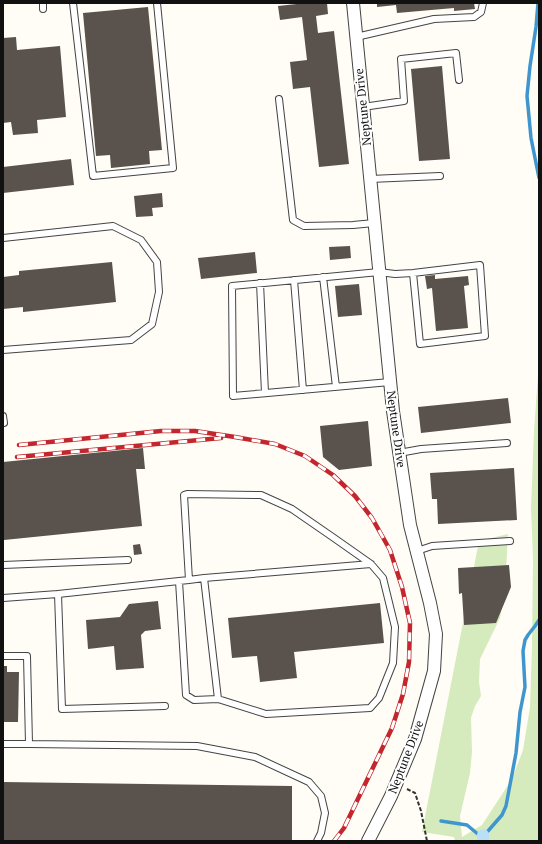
<svg xmlns="http://www.w3.org/2000/svg" width="542" height="844" font-family="'PT Serif',serif">
<style>
.green{fill:#d5ebbd}
.lines{fill:none;stroke-linecap:round;stroke-linejoin:round}
.stream{stroke:#3f96cf;stroke-width:3.5}
.canal{stroke:#b9e0f7;stroke-width:12}
.building{fill:#5a524d}
.lane-casing{stroke:#444;stroke-width:8}
.street-casing{stroke:#444;stroke-width:14}
.path{stroke:#333;stroke-width:2;stroke-dasharray:4 2;stroke-linecap:butt}
.lane{stroke:#fff;stroke-width:6}
.street{stroke:#fff;stroke-width:12}
.rail-casing{stroke:#c4262e;stroke-width:4.5}
.rail{stroke:#fff;stroke-width:3;stroke-dasharray:9;stroke-linecap:butt}
.labels{text-anchor:middle;stroke-width:4;stroke-linejoin:round;paint-order:stroke}
.street-label{font-size:12px;fill:#111;stroke:#fff}
</style>
<rect width="100%" height="100%" fill="#fffdf5"/>
<!-- green -->
<path class="green" d="M539 361V841H455L454 837 422 832 479 541 508 534 505 589 500 618 480 659 479 682 481 696 475 706 471 718 472 752 470 773 460 816 462 837 482 825 512 779 523 750 530 707 532 645 533 559 531 508 534 431Z"/>
<g class="lines">
<!-- stream -->
<path class="stream" d="M538 3 536 27 530 66 527 96 531 138 539 178
M441 821 467 825 479 835H483L488 831 502 815 506 806 516 753 520 712 525 687 523 651 525 640 528 635 535 626 539 620"/>
<!-- canal -->
<path class="canal" d="M483 835V841"/>
</g>
<!-- building -->
<path class="building" d="M306 3H327L328 14 316 16 318 33 334 31 349 164 319 167 310 87 293 89 290 62 307 60 302 17 280 20 278 6Z
M377 3H474L475 9 454 11V8L397 13 396 5 377 7Z
M148 7 162 150 149 151 150 164 111 168 110 155 96 156 83 13Z
M16 37 17 50 60 46 66 117 37 120 38 133 13 135 11 122 3 123V38Z
M442 66 450 159 419 161 411 69Z
M71 159 74 185 3 193V167Z
M162 193 163 207 152 208 153 216 136 217 134 196Z
M350 246 351 258 330 260 329 247Z
M255 252 257 273 201 279 198 258Z
M112 262 116 302 23 312V307L3 309V277L19 275V271Z
M435 275V279L468 276 469 285 464 286 468 328 436 331 432 288 427 289 425 276Z
M359 284 362 315 338 317 335 286Z
M508 398 511 423 421 433 418 407Z
M368 421 372 466 339 470 323 457 320 426Z
M143 448 145 469H136L142 526 4 540 3 462Z
M514 468 517 520 438 524 437 499H432L430 473Z
M140 544 142 554 134 555 133 545Z
M509 565 511 587 496 623 464 625 462 593 459 594 458 568Z
M158 601 161 629 145 631 141 635 144 668 116 670 114 646 88 649 86 620 120 617 129 604Z
M380 603 384 643 294 652 297 678 260 682 257 656 232 658 228 618Z
M3 666H7V672H19L18 722H3Z
M3 782 292 786V841H3Z"/>
<g class="lines">
<defs>
<path id="lane" d="M43 3V9
M73 3 93 176 173 168 157 3
M356 37 434 19 474 17 481 12 483 3
M279 99 293 220 304 226 353 225 374 223
M363 107 404 101 401 59 456 53 459 80
M370 179 440 176
M3 238 113 226 141 240 157 262 159 292 152 324 131 340 3 350
M323 277 336 387
M294 280 303 390
M260 283 265 393
M390 382 233 396 232 286 379 272 395 274 413 273 480 265 485 336 420 344 413 273
M3 416 4 423
M399 453 421 449 507 443
M417 551 432 546 510 541
M3 565 128 560
M204 578 371 564
M189 580 204 578 218 699
M58 594 179 581 189 580 184 495 187 494 261 495 292 509 334 538 371 564 383 578 395 627 393 663 379 698 370 708 266 714 218 699 194 700 186 695 179 581
M3 598 58 594 62 709 165 706
M3 656H27L29 744 197 746 255 757 309 782 321 796 325 813 321 833 317 841
M3 744H29"/>
<path id="street" d="M353 3 393 411 410 525 430 603 436 634 434 671 415 739 391 796 368 841"/>
</defs>
<!-- lane casing -->
<use href="#lane" class="lane-casing"/>
<!-- street casing -->
<use href="#street" class="street-casing"/>
<!-- path -->
<path class="path" d="M407 789 415 793 421 811 427 841"/>
<!-- lane -->
<use href="#lane" class="lane"/>
<!-- street -->
<use href="#street" class="street"/>
<defs>
<path id="rail" d="M19 445 161 431H195L235 437 275 444 305 456 333 475 355 496 372 518 390 550 402 587 410 623 409 662 403 694 392 728 344 828 334 841
M17 457 221 438"/>
</defs>
<!-- rail casing -->
<use href="#rail" class="rail-casing"/>
<!-- rail -->
<use href="#rail" class="rail"/>
</g>
<g class="labels">
<!-- street labels -->
<g class="street-label">
<text transform="translate(363 107) rotate(-96)" y="4">Neptune Drive</text>
<text transform="translate(396 429) rotate(82)" y="4">Neptune Drive</text>
<text transform="translate(406 757) rotate(-69)" y="4">Neptune Drive</text>
</g>
</g>
<!-- border -->
<rect width="542" height="844" fill="none" stroke="#111111" stroke-width="8"/>
</svg>
